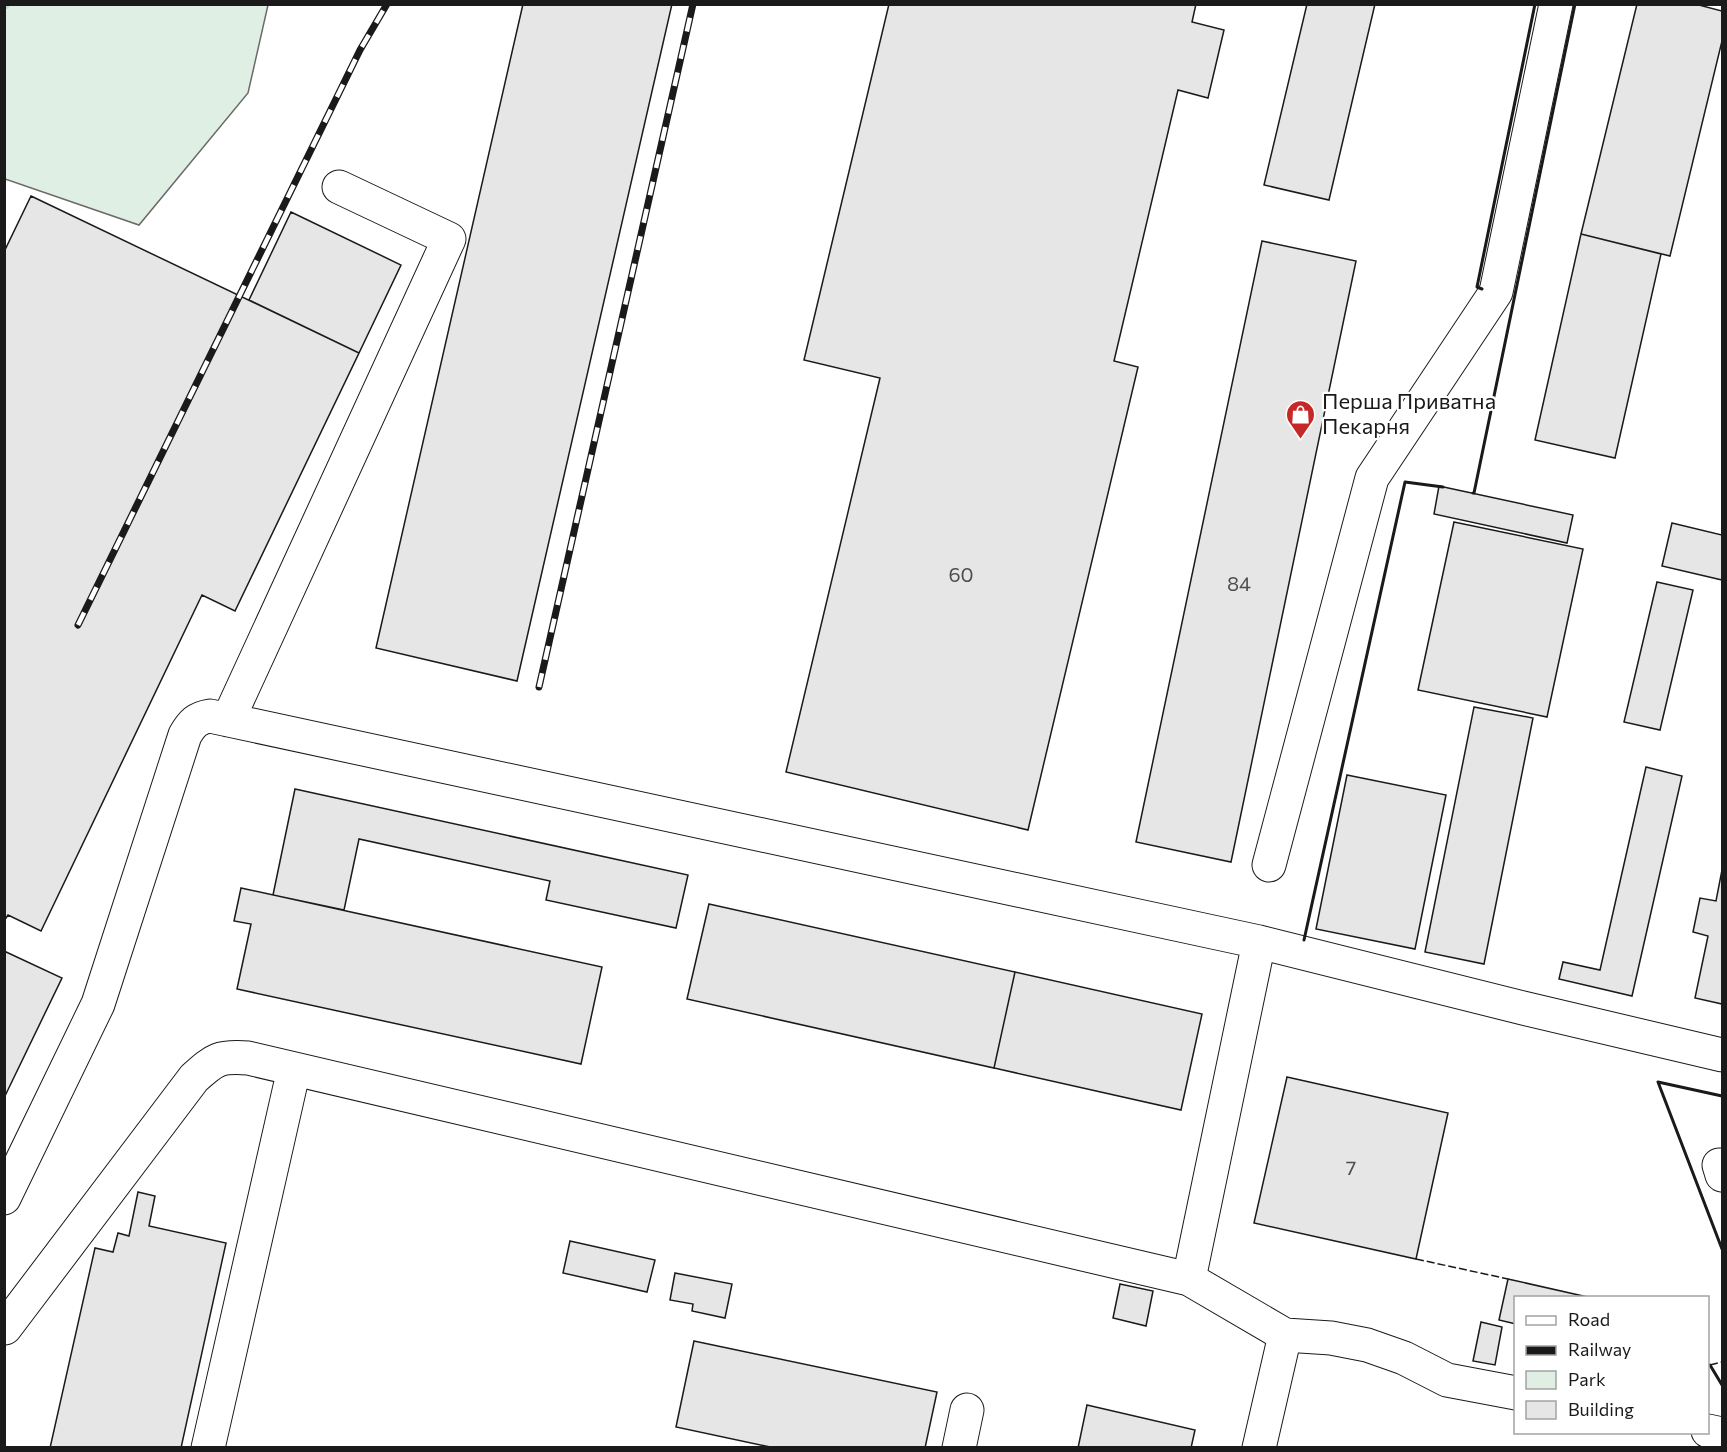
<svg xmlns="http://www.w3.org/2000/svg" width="1727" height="1452" font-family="Commissioner,sans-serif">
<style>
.green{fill:#e0efe3;stroke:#6a6a6a;stroke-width:1.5}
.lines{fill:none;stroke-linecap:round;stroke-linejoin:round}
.stream{stroke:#c6d2dc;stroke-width:10}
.building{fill:#e6e6e6;stroke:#1a1a1a;stroke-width:1.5}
.minor-casing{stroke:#1a1a1a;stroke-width:35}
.minor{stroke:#fff;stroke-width:33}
.rail-casing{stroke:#1a1a1a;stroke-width:7}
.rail{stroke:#fff;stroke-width:4.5;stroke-dasharray:14;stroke-linecap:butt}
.fence{stroke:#1a1a1a;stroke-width:1.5;stroke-dasharray:8 3;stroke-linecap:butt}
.wall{stroke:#1a1a1a;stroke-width:3}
.labels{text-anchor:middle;stroke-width:4.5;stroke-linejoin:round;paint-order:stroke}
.number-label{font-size:20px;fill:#4d4d4d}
.poi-label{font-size:22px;fill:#1a1a1a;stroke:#fff;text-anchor:start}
</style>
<rect width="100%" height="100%" fill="#fff"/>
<!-- green -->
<path class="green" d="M5 4H268V5L248 93 139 225 5 179Z"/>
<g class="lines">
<!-- stream -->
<path class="stream" d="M4 5 5 4"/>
</g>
<!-- building -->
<path class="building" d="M523 4H672L517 681 376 648Z
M889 4H1196L1192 22 1224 30 1208 98 1178 90 1114 361 1138 367 1028 830 786 772 880 378 804 360Z
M1307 4H1375L1329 200 1264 185Z
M1637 4H1695L1722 11V41L1670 256 1581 234Z
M31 196 359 353 235 611 202 595 41 931 8 915 4 921V252Z
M291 212 401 265 359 353 249 300Z
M1581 234 1661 254 1615 458 1535 440Z
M1262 241 1356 261 1231 862 1136 842Z
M1439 486 1573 515 1567 543 1434 514Z
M1454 522 1583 549 1547 717 1418 690Z
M1672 523 1722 535V580L1662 566Z
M1657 582 1693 590 1660 730 1624 722Z
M1474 707 1533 718 1484 964 1425 952Z
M1646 767 1682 776 1632 996 1559 979 1563 962 1600 970Z
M1347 775 1446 795 1415 949 1316 929Z
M295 789 688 875 676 928 546 900 550 881 359 839 344 910 273 895Z
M1722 870V1004L1695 998 1708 936 1693 932 1700 898 1716 901Z
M241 888 602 967 581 1064 237 989 251 924 234 921Z
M709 904 1015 972 994 1068 687 999Z
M4 951 62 978 4 1098Z
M1015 972 1202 1014 1181 1110 994 1068Z
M1287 1077 1448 1113 1416 1259 1254 1223Z
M138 1192 155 1196 149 1226 226 1243 181 1448H50L95 1248 113 1252 118 1233 129 1236Z
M570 1241 655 1260 647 1292 563 1273Z
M675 1273 732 1284 725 1318 692 1311 693 1304 670 1300Z
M1508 1279 1592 1298H1516V1324L1499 1320Z
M1120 1284 1153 1291 1146 1326 1113 1318Z
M1481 1322 1502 1327 1495 1365 1473 1361Z
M694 1341 937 1392 925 1448H775L676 1427Z
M1087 1405 1195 1430 1191 1448H1078Z"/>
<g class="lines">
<defs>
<path id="minor" d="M228 720 449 239 339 187
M1269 865 1372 478 1496 292 1556 4
M1259 942 1189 1279 1285 1335 1331 1338 1367 1345 1404 1358 1447 1380 1516 1393
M1719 1165 1722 1175
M4 1198 98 1004 185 735C192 723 197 718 210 716L1259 942 1523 1008 1722 1055
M5 1328 194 1078C215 1059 219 1056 248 1058L1189 1279
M1708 1431 1722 1434
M208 1448 294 1069
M959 1448 967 1410
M1259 1448 1285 1335"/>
</defs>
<!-- minor casing -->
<use href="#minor" class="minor-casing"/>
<!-- minor -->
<use href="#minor" class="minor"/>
<defs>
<path id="rail" d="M78 625 360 50 387 4
M539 687 693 4"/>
</defs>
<!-- rail casing -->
<use href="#rail" class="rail-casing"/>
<!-- rail -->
<use href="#rail" class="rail"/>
<!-- fence -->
<path class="fence" d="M1416 1259 1508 1279
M1710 1365 1722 1362"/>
<!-- wall -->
<path class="wall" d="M1482 289 1477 287 1535 4
M1473 493H1474L1575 4
M1304 940 1405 482 1443 487
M1658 1082 1722 1249
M1658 1082 1722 1096
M1710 1365 1722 1385"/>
</g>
<!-- icons -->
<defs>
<symbol id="shop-pin" viewBox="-11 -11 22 30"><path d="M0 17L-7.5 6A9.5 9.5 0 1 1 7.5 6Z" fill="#c62828" stroke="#fff"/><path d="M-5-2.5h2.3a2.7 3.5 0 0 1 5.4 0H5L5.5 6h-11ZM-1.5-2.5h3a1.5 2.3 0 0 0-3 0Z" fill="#fff"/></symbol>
</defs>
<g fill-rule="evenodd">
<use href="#shop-pin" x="1284" y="398" width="33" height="45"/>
</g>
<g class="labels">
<!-- number labels -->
<g class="number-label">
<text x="961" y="582">60</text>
<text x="1239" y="591">84</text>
<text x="1351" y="1175">7</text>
</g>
<!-- poi labels -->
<g class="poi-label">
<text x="1322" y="409">Перша Приватна<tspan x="1322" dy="25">Пекарня</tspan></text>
</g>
</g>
<!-- border -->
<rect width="1727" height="1452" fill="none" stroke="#1a1a1a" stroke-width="12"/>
<!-- legend -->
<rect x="1514" y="1296" width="195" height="138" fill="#ffffff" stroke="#a3a3a3" stroke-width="1.5"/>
<rect x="1526" y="1316" width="30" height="9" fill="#ffffff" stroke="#a3a3a3" stroke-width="1.5"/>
<text x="1568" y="1326" font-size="18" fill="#1a1a1a">Road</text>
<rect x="1526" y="1346" width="30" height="9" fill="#1a1a1a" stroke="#a3a3a3" stroke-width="1.5"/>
<text x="1568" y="1356" font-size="18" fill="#1a1a1a">Railway</text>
<rect x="1526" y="1371" width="30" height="18" fill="#e0efe3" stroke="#a3a3a3" stroke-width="1.5"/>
<text x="1568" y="1386" font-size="18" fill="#1a1a1a">Park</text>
<rect x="1526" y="1401" width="30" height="18" fill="#e6e6e6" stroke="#a3a3a3" stroke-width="1.5"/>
<text x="1568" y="1416" font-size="18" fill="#1a1a1a">Building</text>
</svg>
